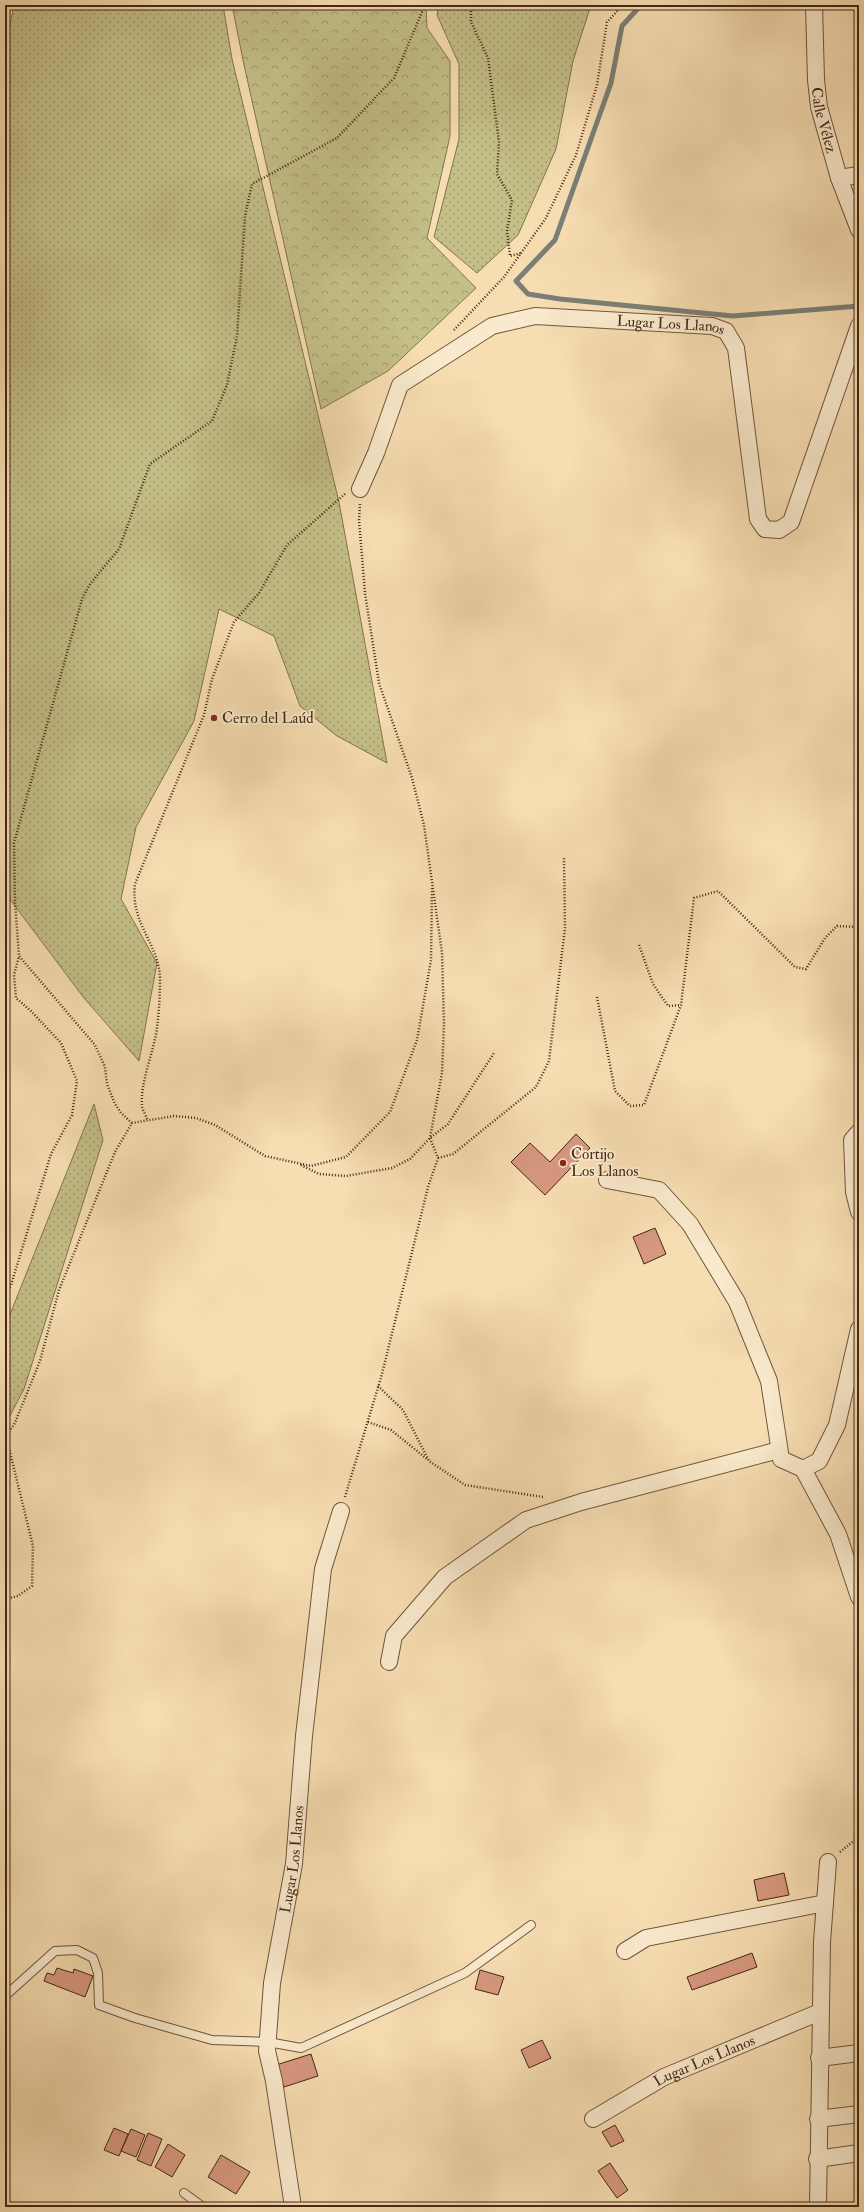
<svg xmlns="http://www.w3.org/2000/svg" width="864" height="2212" font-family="'IM FELL Double Pica',serif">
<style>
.grass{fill:url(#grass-dots);stroke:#84734e}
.forest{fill:url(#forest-crowns);stroke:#84734e}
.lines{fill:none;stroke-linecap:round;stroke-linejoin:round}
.stream{stroke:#7b7f76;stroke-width:5}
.building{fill:#d7987f;stroke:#442716}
.service-casing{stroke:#71553d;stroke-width:10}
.minor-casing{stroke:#71553d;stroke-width:18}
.path{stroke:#442716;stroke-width:2.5;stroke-dasharray:1 2;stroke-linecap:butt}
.service{stroke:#faeacd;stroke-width:8}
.minor{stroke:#faeacd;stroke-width:16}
.poi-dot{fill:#8f2418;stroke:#faeacd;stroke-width:1.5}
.labels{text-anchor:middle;stroke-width:4;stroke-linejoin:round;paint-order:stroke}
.street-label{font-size:15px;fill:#442716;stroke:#faeacd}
.poi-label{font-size:15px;fill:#442716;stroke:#faeacd;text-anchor:start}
</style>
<defs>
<pattern id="grass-dots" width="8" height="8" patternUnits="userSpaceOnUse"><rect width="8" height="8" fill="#c4bf87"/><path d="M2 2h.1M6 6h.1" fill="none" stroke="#a19b6d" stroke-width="1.8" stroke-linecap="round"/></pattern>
<pattern id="forest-crowns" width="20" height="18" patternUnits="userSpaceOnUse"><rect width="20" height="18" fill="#c4bf87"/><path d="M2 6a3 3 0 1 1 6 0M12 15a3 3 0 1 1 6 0" fill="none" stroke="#a19b6d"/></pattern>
</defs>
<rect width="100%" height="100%" fill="#f7deb2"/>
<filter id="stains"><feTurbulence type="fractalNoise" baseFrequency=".005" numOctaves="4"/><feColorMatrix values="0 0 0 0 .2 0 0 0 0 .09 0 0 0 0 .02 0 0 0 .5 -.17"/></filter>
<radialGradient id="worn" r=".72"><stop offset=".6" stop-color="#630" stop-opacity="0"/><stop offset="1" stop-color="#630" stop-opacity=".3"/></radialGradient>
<!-- grass -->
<path class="grass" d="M14 5H223L232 59 339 502 387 763 337 736 300 706 274 636 219 609 194 721 136 827 121 899 157 963 139 1061 84 998 6 894 5 895V49Z
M439 5H591L573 61 556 149 518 235 477 273 434 237 459 139V64L437 15Z
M94 1104 103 1140 24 1389 5 1425V1327Z"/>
<!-- forest -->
<path class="forest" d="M232 5H426L427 28 450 61V136L427 238 476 288 388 371 321 409 244 65Z"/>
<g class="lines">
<!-- stream -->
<path class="stream" d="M641 5 622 26 611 83 555 240 516 281 528 294 560 299 733 316 859 306"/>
</g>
<!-- building -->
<path class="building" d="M859 91V103L855 93Z
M576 1134 590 1148 545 1195 511 1162 530 1143 550 1162Z
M655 1228 666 1254 644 1264 633 1237Z
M784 1873 789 1895 758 1901 754 1880Z
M752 1953 757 1967 692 1990 687 1977Z
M57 1968 73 1973 74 1969 93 1976 85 1997 44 1981 47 1973 54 1975Z
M480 1970 504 1977 498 1995 475 1989Z
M542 2040 551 2058 529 2068 521 2050Z
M311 2054 318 2076 284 2087 276 2065Z
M615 2125 624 2141 611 2147 602 2132Z
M114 2128 128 2134 119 2156 104 2150Z
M131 2129 145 2135 136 2157 121 2151Z
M148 2133 162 2139 151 2166 137 2160Z
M168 2144 185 2155 172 2177 155 2167Z
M221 2155 250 2172 236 2194 208 2177Z
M610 2163 628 2190 617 2198 598 2171Z"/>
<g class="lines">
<defs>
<path id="service" d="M5 1996 55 1951 77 1950 93 1958 98 1973 99 2005 135 2018 212 2040 268 2042 301 2048 465 1973 531 1925
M184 2193 203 2207"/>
<g id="minor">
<path id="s1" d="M814 5 816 80 819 107 839 178 859 230"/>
<path d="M839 178 859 175"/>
<path id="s2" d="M360 489 376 453 400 385 492 326 535 316 712 326 726 331 736 348 758 519 765 529 779 530 791 522 859 326"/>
<path d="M859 1132 852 1140 854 1192 859 1212"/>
<path d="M607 1180 659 1190 690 1224 737 1302 769 1381 781 1459 803 1469 819 1461 837 1425 859 1329"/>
<path d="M803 1469 838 1534 859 1597"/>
<path d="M389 1662 394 1636 445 1577 526 1520 581 1502 779 1450"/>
<path d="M625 1951 646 1938 825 1903"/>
<path d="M819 2058 859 2053"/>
<path id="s3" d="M593 2119 664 2077 820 2012"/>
<path d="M818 2119 859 2114"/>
<path d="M817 2159 859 2153"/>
<path id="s4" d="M293 2207 274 2081 267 2051 272 1983 294 1864 304 1736 323 1569 341 1511"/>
<path d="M818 2207 822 1942 828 1862"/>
</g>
</defs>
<!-- service casing -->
<use href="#service" class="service-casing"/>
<!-- minor casing -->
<use href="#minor" class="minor-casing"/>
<!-- path -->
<path class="path" d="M471 5V22L488 58 499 142 497 174 512 200 507 231 510 256 521 253
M454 330 504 277 546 218 576 155 597 85 607 22 623 5
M639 945 653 984 668 1006 681 1005
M597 997 615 1091 630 1106 644 1105 681 1005 694 898 718 891 795 967 806 969 825 938 837 926 859 927
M147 1119C146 1115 142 1110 142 1105 140 1083 154 1051 157 1028 159 1012 160 995 160 979 159 943 130 924 135 884L204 715 212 679 234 622 259 593 287 545 346 493
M132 1123 121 1113 115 1104 107 1084 105 1067 95 1045 19 956 15 902 14 843 82 599 90 584 119 549 150 464 212 421 227 385 237 336 245 216 252 184 337 138 394 78 425 5
M438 1158 453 1154 536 1087 549 1061 565 928 564 858
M301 1165 319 1174 346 1176 392 1168 410 1159 430 1138 448 1124 494 1053
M5 1295 11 1285 51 1154 72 1115 77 1081 61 1043 31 1011 16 998 14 975 19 956
M378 1386 403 1410 429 1461 465 1485 543 1497
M368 1422 391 1430 427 1459
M5 1436 14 1425 40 1361 59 1290 115 1152 132 1123 174 1116 196 1118 215 1125 265 1156 311 1166 346 1157 390 1112 417 1040 431 960 432 888
M345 1497 382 1374 428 1187 438 1158 430 1138 442 1073 444 1024 442 953 424 825 412 778 379 683 365 593 359 520 360 504
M5 1599 18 1596 32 1586 33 1546 6 1436
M840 1852 856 1839 859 1817"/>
<!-- service -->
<use href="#service" class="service"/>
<!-- minor -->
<use href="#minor" class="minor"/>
</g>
<!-- markers -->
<g class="poi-dot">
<circle cx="214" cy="718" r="4"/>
<circle cx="563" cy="1163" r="4"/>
</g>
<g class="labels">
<!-- street labels -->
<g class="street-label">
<text dy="5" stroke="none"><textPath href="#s1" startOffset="116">Calle Vélez</textPath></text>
<text dy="5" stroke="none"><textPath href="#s2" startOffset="401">Lugar Los Llanos</textPath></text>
<text dy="5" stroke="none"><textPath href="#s4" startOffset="352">Lugar Los Llanos</textPath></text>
<text dy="5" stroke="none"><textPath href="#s3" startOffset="126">Lugar Los Llanos</textPath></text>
</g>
<!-- poi labels -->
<g class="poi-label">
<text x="222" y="723">Cerro del Laúd</text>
<text x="571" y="1159">Cortijo<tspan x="571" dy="17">Los Llanos</tspan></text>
</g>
</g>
<!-- margin -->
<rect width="864" height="2212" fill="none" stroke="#f7deb2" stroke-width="20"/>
<rect x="6" y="6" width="852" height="2200" fill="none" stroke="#442716" stroke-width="2"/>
<rect x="10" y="10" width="844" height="2192" fill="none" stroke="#442716"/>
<rect width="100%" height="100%" filter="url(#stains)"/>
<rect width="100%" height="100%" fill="url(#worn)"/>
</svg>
